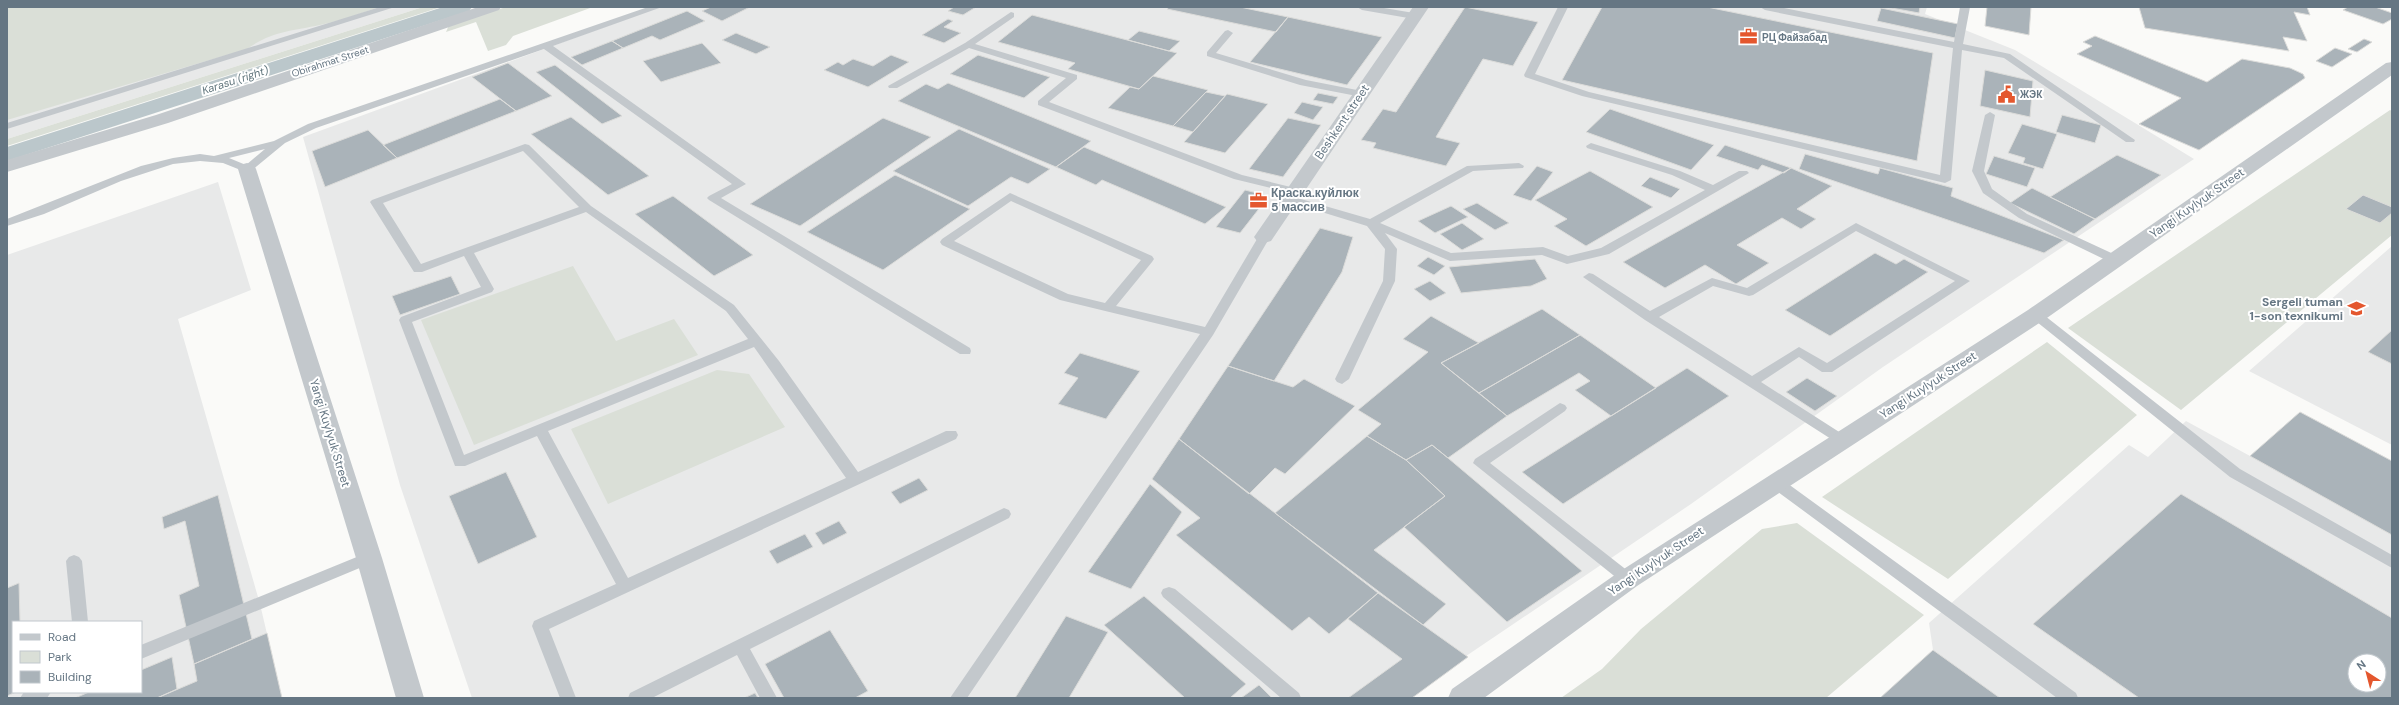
<svg xmlns="http://www.w3.org/2000/svg" width="2399" height="705" font-family="'DM Sans',sans-serif">
<style>
.built{fill:#e8e9e9;fill-rule:evenodd}
.green{fill:#dadfd7}
.lines{fill:none;stroke-linecap:round;stroke-linejoin:round}
.canal{fill:#bbc7cb;fill-rule:evenodd}
.building{fill:#aab3b9;stroke:#dcdcda;fill-rule:evenodd}
.service{fill:#c3c8cc;fill-rule:evenodd}
.minor{fill:#c3c8cc;fill-rule:evenodd}
.tertiary{fill:#c3c8cc;fill-rule:evenodd}
.labels{text-anchor:middle;stroke-width:4;stroke-linejoin:round;paint-order:stroke}
.far-poi-label{font-size:10px;font-weight:bold;fill:#657683;stroke:#fff;text-anchor:start}
.far-street-label{font-size:10px;fill:#657683;stroke:#fff}
.far-water-label{font-size:11px;font-style:italic;fill:#60757c;stroke:#fff}
.street-label{font-size:12px;fill:#657683;stroke:#fff}
.poi-label{font-size:12px;font-weight:bold;fill:#657683;stroke:#fff;text-anchor:start}
</style>
<rect width="100%" height="100%" fill="#fafaf8"/>
<!-- built -->
<path class="built" d="M7 7H423L7 139Z
M659 7H1927L1925 14 2015 50 2194 159 1883 367 1691 504 1404 698H472L400 485 303 137Z
M218 182 251 290 178 319 260 604 282 698H7V255ZM13 622H141V692H13Z
M2392 246V445L2249 371Z
M2300 412 2392 461V698H1880L1933 650 1929 623 2129 445 2148 457 2186 421 2250 456ZM2355 661H2379V685H2355Z"/>
<!-- green -->
<path class="green" d="M7 7H380C361 13 340 21 320 25 292 31 272 31 247 49L7 120Z
M423 7H441L7 146V139Z
M506 7H593L513 36 506 45 488 51 476 22 446 32 449 25Z
M2390 110 2392 111V235L2181 410 2068 328Z
M573 266 616 341 674 319 698 355 474 445 421 320Z
M2047 342 2137 415 1948 579 1822 497Z
M717 370 749 374 785 427 608 504 571 429Z
M1797 523 1924 615 1826 698H1561L1602 669 1641 629 1762 529Z"/>
<g class="lines">
<!-- canal -->
<path class="canal" d="M443 7H472L469 11 7 161V147Z"/>
</g>
<!-- building -->
<path class="building" d="M711 7H750L722 21 702 11Z
M954 7H976L963 15 948 11Z
M1169 7H1240L1288 17 1276 32 1167 9Z
M1465 7 1538 22 1513 66 1483 59 1436 137 1460 143 1446 166 1373 148 1376 143 1361 140 1383 109 1396 112Z
M1602 7H1707L1933 53 1917 161 1562 80Z
M1886 7H1920L1919 13Z
M1987 7H2031L2029 35 1985 26Z
M2139 7H2307L2310 15 2294 12 2307 41 2283 37 2289 51 2145 28Z
M2348 7H2375L2392 13V19L2383 24 2343 10Z
M1881 8 1958 24 1955 38 1877 21Z
M687 11 705 21 660 40 652 36 623 48 612 41Z
M1032 15 1169 51 1177 53 1139 89 1068 69 1075 63 998 42Z
M1288 17 1382 37 1347 85 1250 62Z
M948 19 953 21 944 27 961 33 944 43 922 35Z
M1139 31 1180 41 1169 51 1128 40Z
M736 33 770 47 756 54 722 40Z
M2095 36 2207 82 2242 59 2290 68 2303 74 2305 78 2199 150 2139 124 2181 98 2077 54 2092 46 2083 42Z
M2364 39 2372 42 2357 52 2348 49Z
M612 41 623 48 582 65 571 57Z
M702 43 721 63 661 82 643 61Z
M2335 48 2352 54 2332 67 2316 61Z
M891 55 909 62 868 87 824 70 838 62 843 65 853 59 873 66Z
M978 55 1050 77 1024 98 950 74Z
M508 63 552 96 516 111 472 77Z
M555 65 622 116 602 124 536 72Z
M1985 70 2033 81 2030 117 1980 106Z
M1153 76 1208 90 1173 126 1108 108 1130 87 1139 89Z
M948 83 1091 141 1056 167 898 101 926 84 938 89Z
M1206 92 1225 96 1193 132 1173 126Z
M1318 93 1338 97 1333 104 1313 100Z
M1227 94 1268 104 1225 153 1184 142Z
M500 99 516 111 397 158 383 145Z
M1302 102 1323 107 1313 120 1294 113Z
M1610 109 1714 145 1691 170 1586 132Z
M2062 115 2101 125 2095 143 2056 132Z
M571 117 649 176 608 195 531 134Z
M883 118 931 137 800 226 750 204Z
M1288 118 1321 125 1283 177 1249 169Z
M2022 124 2057 134 2043 169 2023 163 2025 158 2008 153Z
M959 129 1050 169 1028 184 1011 177 968 206 893 171Z
M368 130 397 158 325 187 312 151Z
M1725 145 1791 168 1784 173 1762 165 1758 170 1716 156Z
M1084 147 1226 207 1205 224 1102 180 1096 185 1056 167Z
M1805 154 1878 174 1880 168 1953 188 1951 196 2064 240 2044 253 1799 169Z
M2117 155 2161 175 2095 219 2050 197Z
M1994 156 2035 168 2027 187 1986 174Z
M1537 166 1553 172 1531 201 1513 195Z
M1791 168 1832 186 1797 209 1816 219 1801 229 1782 218 1737 245 1769 263 1736 284 1705 265 1665 288 1623 262Z
M1590 171 1653 207 1586 246 1554 226 1567 219 1535 200Z
M895 175 970 209 883 270 807 232Z
M1650 177 1680 189 1671 198 1641 186Z
M2032 188 2050 197 2095 219 2074 234 2010 203Z
M1245 190 1269 196 1240 233 1216 227Z
M2363 195 2392 207V213L2380 223 2346 209Z
M673 196 753 255 714 276 635 214Z
M1477 203 1509 223 1495 230 1463 209Z
M1451 206 1468 217 1435 233 1418 221Z
M1462 223 1484 239 1462 250 1440 234Z
M1320 228 1353 237 1342 272 1274 381 1228 366Z
M1875 253 1896 264 1904 259 1928 272 1830 336 1785 310Z
M1428 257 1445 266 1434 275 1417 266Z
M1535 259 1547 279 1531 286 1461 293 1449 267Z
M451 276 460 294 400 315 392 296Z
M1430 281 1446 293 1430 301 1414 289Z
M1542 309 1580 335 1479 393 1441 363Z
M1431 316 1479 343 1441 363 1507 416 1448 458 1432 445 1406 460 1367 436 1381 424 1358 410 1428 352 1403 339Z
M2392 330V364L2368 352Z
M1580 335 1656 388 1611 416 1575 390 1590 381 1579 373 1507 416 1479 393Z
M1080 353 1140 371 1106 419 1058 404 1078 378 1064 373Z
M1228 366 1293 387 1304 379 1355 406 1285 474 1275 468 1249 494 1179 439Z
M1687 368 1729 396 1563 504 1522 472Z
M1807 378 1837 396 1815 411 1786 392Z
M2300 412 2392 461V535L2250 456Z
M1367 436 1406 460 1445 496 1374 550 1446 604 1423 625 1275 513Z
M1179 439 1275 513 1378 593 1329 634 1309 617 1292 631 1176 535 1200 518 1152 479Z
M1432 445 1448 458 1582 571 1507 622 1404 527 1445 496 1406 460Z
M506 472 537 537 478 564 449 496Z
M919 478 928 490 900 504 891 492Z
M1150 484 1182 512 1131 589 1088 572Z
M2181 494 2392 618V698H2139L2033 624ZM2355 661H2379V685H2355Z
M218 495 252 639 194 664 179 595 199 586 185 521 164 529 162 517Z
M839 521 847 533 823 545 815 533Z
M805 534 813 547 777 564 769 551Z
M19 583 20 622H13V692H16L7 696V588Z
M1378 593 1468 657 1412 698H1348L1402 659 1348 619Z
M1144 596 1246 684 1230 698H1185L1104 625Z
M1066 616 1108 632 1069 698H1015Z
M830 630 868 691 855 698H784L765 664Z
M267 633 282 698H157L197 681 194 664Z
M1933 650 2000 698H1880Z
M172 657 177 689 157 698H75L89 692H141V670Z
M1259 685 1272 698H1241Z
M755 693 758 698H744Z"/>
<g class="lines">
<!-- service -->
<path class="service" d="M380 7H395L7 129V123Z
M648 7H662L553 46 746 184 721 198 970 348 971 351 970 354H960L709 200 707 198 709 196 732 184 544 49 316 128 285 143 251 171H243L223 163 200 161 173 164 121 181 44 214 7 226V219L141 166 173 158 200 154 214 156 274 141 308 124ZM265 149 246 165 229 158Z
M1357 7H1378L1414 13 1419 16 1414 19 1362 10Z
M1558 7H1568L1535 74 1589 92 1940 175 1953 48 1765 10 1760 7H1779L1954 42 1960 7H1970L1963 44 2010 54 2135 140 2134 142H2126L2004 58 1962 50 1951 180 1945 183 1582 96 1525 77 1524 75Z
M1011 12 1014 13V17L975 44 1077 75V79L1049 102 1242 175 1299 189 1301 191 1295 194 1234 179 1038 105V101L1066 78 969 48 897 88H889L888 86 965 43Z
M1228 30 1233 33 1216 53 1306 80 1362 91 1367 94 1362 97 1300 85 1207 56V52L1225 31Z
M1990 112 1995 115 1984 171 1992 189 2027 214 2120 257 2122 260 2120 263H2112L2019 218 1983 193 1972 171 1985 115Z
M1591 143 1680 171 1713 185 1739 171H1747L1749 173 1609 254 1567 264 1542 255 1450 261 1385 233 1397 249 1395 281 1349 379 1342 384 1337 382 1335 379 1383 281 1385 249 1367 226 1286 201 1284 199 1286 197H1294L1370 219 1467 166 1519 163 1524 166 1523 168 1473 171 1380 223 1451 253 1543 247 1568 256 1601 248 1705 190 1672 175 1587 148 1586 146Z
M525 144 529 145 591 206 734 305 779 361 858 472 946 431H956L958 435 956 439 549 629 576 698H560L532 626 534 621 616 584 537 436 465 466H455L399 320 401 317 481 287 464 256 422 272H414L370 202 372 200ZM523 151 579 207 421 264 383 203ZM586 212 726 311 748 339 464 455 412 322 492 292 494 289 474 253ZM754 347 846 478 628 578 548 431Z
M1010 193 1152 256 1154 259 1152 262 1116 306 1205 327 1260 234 1264 233 1270 237 1213 335 967 698H950L1200 334 1060 300 942 245 940 242 942 239ZM1011 201 1141 260 1105 303 1068 294 954 241Z
M1856 223 1970 281 1832 372H1822L1799 357 1761 382 1847 437 1849 441 1847 445 1842 446 1645 320 1583 277 1589 273 1593 274 1650 311 1712 278 1747 288ZM1856 231 1955 281 1827 363 1799 347 1752 376 1659 317 1713 286 1749 296 1753 295Z
M2036 311 2040 312 2240 469 2392 555V568L2230 477 2032 318 2030 315 2032 312Z
M1560 403 1565 405 1567 408 1565 411 1490 463 1633 575 1636 579 1633 583 1628 585 1623 583 1473 463 1475 459Z
M1775 477 1780 478 2076 693 2078 698H2057L1770 486 1768 482 1770 478Z
M1004 508 1009 510 1011 514 1009 518 750 649 777 698H760L737 655 652 698H628L630 693Z
M369 552 374 554 377 558 374 562 141 659V645Z
M74 555 79 557 82 561 88 622H72L66 561 69 557Z
M1169 587 1175 589 1299 693 1301 698H1281L1163 597 1161 593 1163 589Z
M24 692H51L47 698H20Z"/>
<!-- minor -->
<path class="minor" d="M478 7H501L499 10 168 123 7 172V160L156 115Z
M1413 7H1429L1271 241 1264 243 1257 241 1254 237Z
M247 163 254 165 256 169 382 558 424 698H396L356 558 238 169 240 165Z"/>
<!-- tertiary -->
<path class="tertiary" d="M2392 62V75L2044 320 1637 586 1484 698H1448L1452 689 1619 572 2028 310 2386 63Z"/>
</g>
<!-- icons -->
<defs>
<symbol id="office-bare" viewBox="-9 -9 18 18"><path d="M-6-3h4V-5.5h4V-3h4V5H-6ZM-1-4.5V-3h2v-1.5ZM-6 0V1H6V0Z" fill="#e4572e" stroke="#fff" stroke-width="2.5" paint-order="stroke"/></symbol>
<symbol id="civic-bare" viewBox="-9 -9 18 18"><path d="M-.6-6.5H3V-4.5H.6V-3L4-1V1h2V6H-6V1h2V-1L-.6-3ZM-1.2 2.5V6h2.4V2.5Z" fill="#e4572e" stroke="#fff" stroke-width="2.5" paint-order="stroke"/></symbol>
<symbol id="university-bare" viewBox="-9 -9 18 18"><path d="M0-5L7-2L0 1L-7-2ZM-4 1L0 2.5L4 1V4Q0 6-4 4Z" fill="#e4572e" stroke="#fff" stroke-width="2.5" paint-order="stroke"/></symbol>
</defs>
<g fill-rule="evenodd">
<use href="#office-bare" x="1736" y="24" width="25" height="25"/>
<use href="#civic-bare" x="1994" y="82" width="25" height="25"/>
<use href="#office-bare" x="1246" y="188" width="25" height="25"/>
<use href="#university-bare" x="2344" y="296" width="25" height="25"/>
</g>
<g class="labels">
<!-- far-poi labels -->
<g class="far-poi-label">
<text x="1762" y="41">РЦ Файзабад</text>
<text x="2020" y="98">ЖЭК</text>
</g>
<!-- far-street labels -->
<g class="far-street-label">
<text transform="translate(330 61) rotate(-18)" y="4">Obirahmat Street</text>
</g>
<!-- far-water labels -->
<g class="far-water-label">
<text transform="translate(235 80) rotate(-18)" y="4">Karasu (right)</text>
</g>
<!-- street labels -->
<g class="street-label">
<text transform="translate(1342 122) rotate(-56)" y="4">Beshkent street</text>
<text transform="translate(2197 203) rotate(-35)" y="4">Yangi Kuylyuk Street</text>
<text transform="translate(1928 385) rotate(-33)" y="4">Yangi Kuylyuk Street</text>
<text transform="translate(330 433) rotate(73)" y="4">Yangi Kuylyuk Street</text>
<text transform="translate(1656 561) rotate(-34)" y="4">Yangi Kuylyuk Street</text>
</g>
<!-- poi labels -->
<g class="poi-label">
<text x="1271" y="197">Краска.куйлюк<tspan x="1271" dy="14">5 массив</tspan></text>
<text x="2343" y="306" text-anchor="end">Sergeli tuman<tspan x="2343" dy="14">1-son texnikumi</tspan></text>
</g>
</g>
<!-- border -->
<rect width="2399" height="705" fill="none" stroke="#657683" stroke-width="16"/>
<!-- legend -->
<rect x="12" y="621" width="130" height="72" fill="#ffffff" stroke="#c1c8cd"/>
<rect x="20" y="634" width="20" height="6" fill="#c3c8cc" stroke="#c1c8cd"/>
<text x="48" y="641" font-size="12" fill="#657683">Road</text>
<rect x="20" y="651" width="20" height="12" fill="#dadfd7" stroke="#c1c8cd"/>
<text x="48" y="661" font-size="12" fill="#657683">Park</text>
<rect x="20" y="671" width="20" height="12" fill="#aab3b9" stroke="#c1c8cd"/>
<text x="48" y="681" font-size="12" fill="#657683">Building</text>
<!-- north arrow -->
<g transform="translate(2367 673) rotate(324)"><circle r="19" fill="#ffffff" stroke="#c1c8cd"/>
<path d="M0-3L7 15L0 10L-7 15Z" fill="#e4572e"/>
<text y="-6" font-size="11" font-weight="bold" text-anchor="middle" fill="#657683">N</text>
</g>
</svg>
